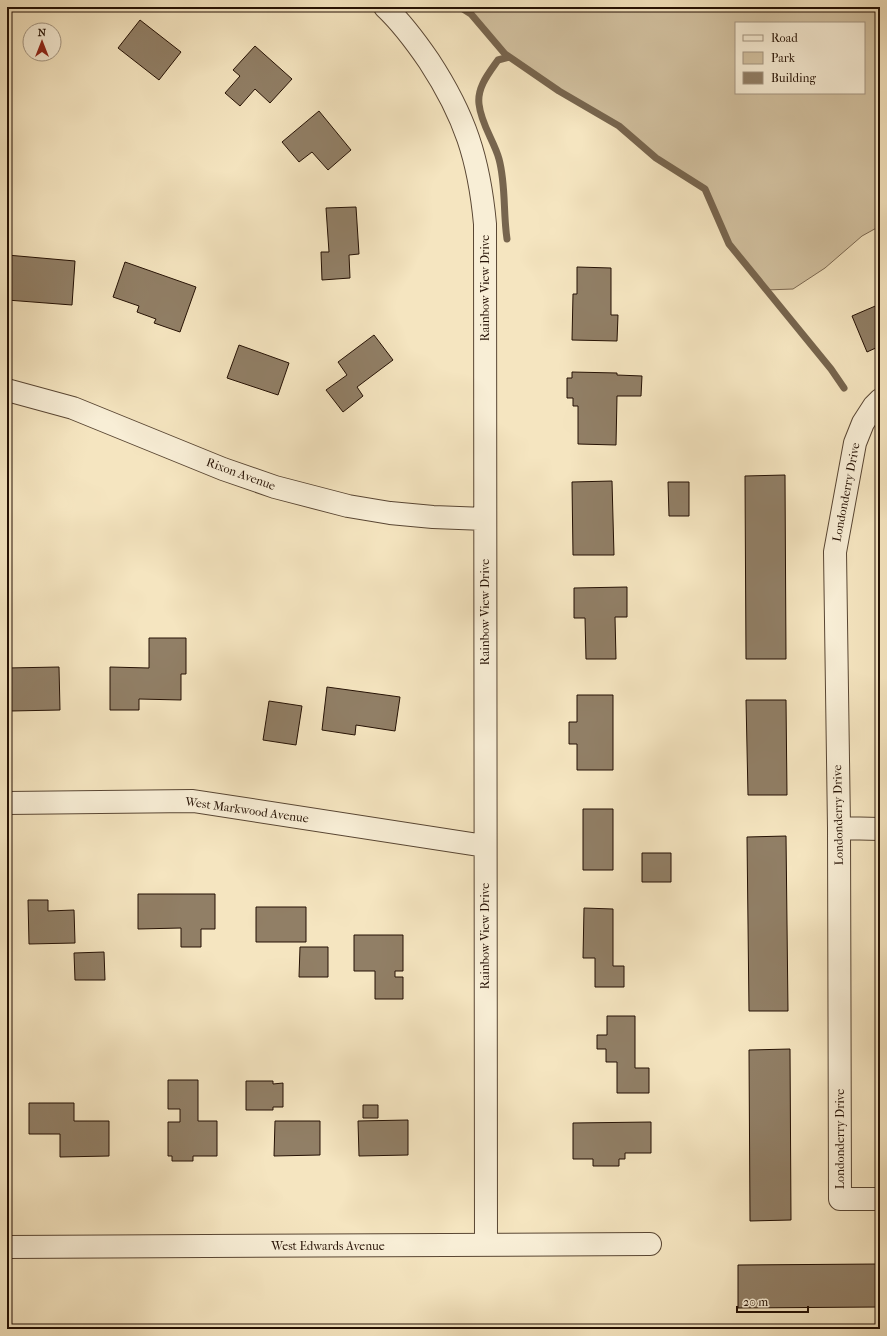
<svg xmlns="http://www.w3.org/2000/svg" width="887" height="1336" font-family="'IM FELL French Canon',serif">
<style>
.green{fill:#d2c1a0;stroke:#7c6952;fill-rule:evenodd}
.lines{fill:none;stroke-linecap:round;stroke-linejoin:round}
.stream{stroke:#77654e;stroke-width:7}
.building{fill:#917f66;stroke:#251104}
.street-casing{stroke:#594633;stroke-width:24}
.street{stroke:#f8eed6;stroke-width:22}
.labels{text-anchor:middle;stroke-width:4;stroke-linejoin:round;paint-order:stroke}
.street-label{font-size:12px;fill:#251104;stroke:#f8eed6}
</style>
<rect width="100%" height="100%" fill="#f5e5c0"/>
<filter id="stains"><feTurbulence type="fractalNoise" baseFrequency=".005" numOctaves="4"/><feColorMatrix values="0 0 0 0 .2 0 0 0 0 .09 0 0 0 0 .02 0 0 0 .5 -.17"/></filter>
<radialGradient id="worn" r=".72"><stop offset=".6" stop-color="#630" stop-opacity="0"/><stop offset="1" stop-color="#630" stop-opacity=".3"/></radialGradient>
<!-- green -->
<path class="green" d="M460 7H880V226L862 236 825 268 793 289 766 290 729 244 705 189 656 158 619 126 559 91 505 54 471 14ZM736 23H864V93H736Z"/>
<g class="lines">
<!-- stream -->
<path class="stream" d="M460 7 471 14 505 54 559 91 619 126 656 158 705 189 729 244 831 369 844 388
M507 239C503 212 506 185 499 159 494 141 481 124 479 104 477 87 489 73 498 60L509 57"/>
</g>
<!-- building -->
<path class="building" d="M140 20 181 52 159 80 118 48Z
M255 46 292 79 270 103 255 89 240 106 225 93 240 76 233 70Z
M319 111 351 150 328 170 312 152 299 162 282 142Z
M356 207 359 254 349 255 350 278 322 280 321 252H329L326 208Z
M7 255 75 261 72 305 7 300Z
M125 262 196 287 180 332 154 323 156 319 137 312 139 306 113 297Z
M577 267 611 268V315H618L617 341 572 340 573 294H577Z
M880 304V346L867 352 852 316Z
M374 335 393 360 357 387 363 396 343 412 326 390 347 375 338 362Z
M239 345 289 363 278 395 227 378Z
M572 372 617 373V375L642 376 641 396H617L616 445 578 444V406H573V398H567V378H572Z
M785 475 786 659H746L745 476Z
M612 481 614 555H573L572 482Z
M668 482H689V516H669Z
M627 587V617H615L616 659H586L585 618H574V588Z
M149 638H186V674H181V700L139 699V710H110V667L149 668Z
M59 667 60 710 11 711V702L7 703V668Z
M327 687 400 697 395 731 356 725 355 735 322 730Z
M577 695H613V770H577V744H569V722H577Z
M746 700H786L787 795H748Z
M269 701 302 706 296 745 263 740Z
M583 809H613V870H583Z
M786 836 788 1011H749L747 837Z
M642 853H671V882H642Z
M138 894H215V929H201V947H181V928L138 929Z
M28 900H48V911L74 910 75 943 29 944Z
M256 907H306V942H256Z
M584 908 613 909V966H624V987H595V958H583Z
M354 935H403V971H395V977H403V999H375V971H354Z
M300 947H328V977H299Z
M104 952 105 980H75L74 953Z
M607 1016H635V1068H649V1093H617V1062H606V1049H597V1035H607Z
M790 1049 791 1220 750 1221 749 1050Z
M168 1080H198V1121H217V1156H193V1161H172V1156H168V1122H180V1109H168Z
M246 1081H273V1084L283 1083V1107H273V1110H246Z
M29 1103H74V1121H109V1156L60 1157V1134H29Z
M363 1105H378V1118H363Z
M408 1120V1155L359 1156 358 1121Z
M275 1121H320V1155L274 1156Z
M651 1122V1153H625V1159H619V1166H593V1159H573V1123Z
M880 1264V1307L738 1308V1265Z"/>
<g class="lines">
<defs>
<path id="street" d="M385 7C402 23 416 42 429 61 465 116 479 159 485 224L486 1245
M7 390 73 408 223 469 275 487 348 506 390 513 433 517 485 519
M880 400 874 406 863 423 855 443 835 552 839 828 840 1199H880
M7 803 193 801 485 846
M839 828 880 829
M7 1247 650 1244"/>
</defs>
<!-- street casing -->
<use href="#street" class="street-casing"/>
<!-- street -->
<use href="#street" class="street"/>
</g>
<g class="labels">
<!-- street labels -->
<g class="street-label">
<text transform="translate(485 288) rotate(-90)" y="4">Rainbow View Drive</text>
<text transform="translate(241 474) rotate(20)" y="4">Rixon Avenue</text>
<text transform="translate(846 492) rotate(-79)" y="4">Londonderry Drive</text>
<text transform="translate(485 612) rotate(-90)" y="4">Rainbow View Drive</text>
<text transform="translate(247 810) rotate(8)" y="4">West Markwood Avenue</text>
<text transform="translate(838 815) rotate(-91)" y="4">Londonderry Drive</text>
<text transform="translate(485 936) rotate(-90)" y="4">Rainbow View Drive</text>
<text transform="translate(840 1139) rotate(-90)" y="4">Londonderry Drive</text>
<text x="328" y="1250">West Edwards Avenue</text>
</g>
</g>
<!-- margin -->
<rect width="887" height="1336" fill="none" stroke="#f5e5c0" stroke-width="24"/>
<rect x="8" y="8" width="871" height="1320" fill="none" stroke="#251104" stroke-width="2"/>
<rect x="12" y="12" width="863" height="1312" fill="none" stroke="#251104"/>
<!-- legend -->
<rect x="735" y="22" width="130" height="72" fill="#f8eed6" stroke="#a49682"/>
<rect x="743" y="35" width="20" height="6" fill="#f8eed6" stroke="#a49682"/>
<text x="771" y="42" font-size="12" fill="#251104">Road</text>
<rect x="743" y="52" width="20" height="12" fill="#d2c1a0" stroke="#a49682"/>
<text x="771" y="62" font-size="12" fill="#251104">Park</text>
<rect x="743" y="72" width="20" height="12" fill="#917f66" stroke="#a49682"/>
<text x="771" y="82" font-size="12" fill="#251104">Building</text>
<!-- north arrow -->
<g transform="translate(42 42)"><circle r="19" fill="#f8eed6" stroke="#a49682"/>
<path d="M0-3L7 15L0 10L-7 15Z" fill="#8f2418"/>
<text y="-6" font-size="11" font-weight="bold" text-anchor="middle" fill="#251104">N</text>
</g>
<!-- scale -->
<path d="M737 1306v6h71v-6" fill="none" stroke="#251104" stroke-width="2"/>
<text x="743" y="1306" font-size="12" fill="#251104" stroke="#f8eed6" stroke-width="3" paint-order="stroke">20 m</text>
<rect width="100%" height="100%" filter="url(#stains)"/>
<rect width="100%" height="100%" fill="url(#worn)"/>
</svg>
